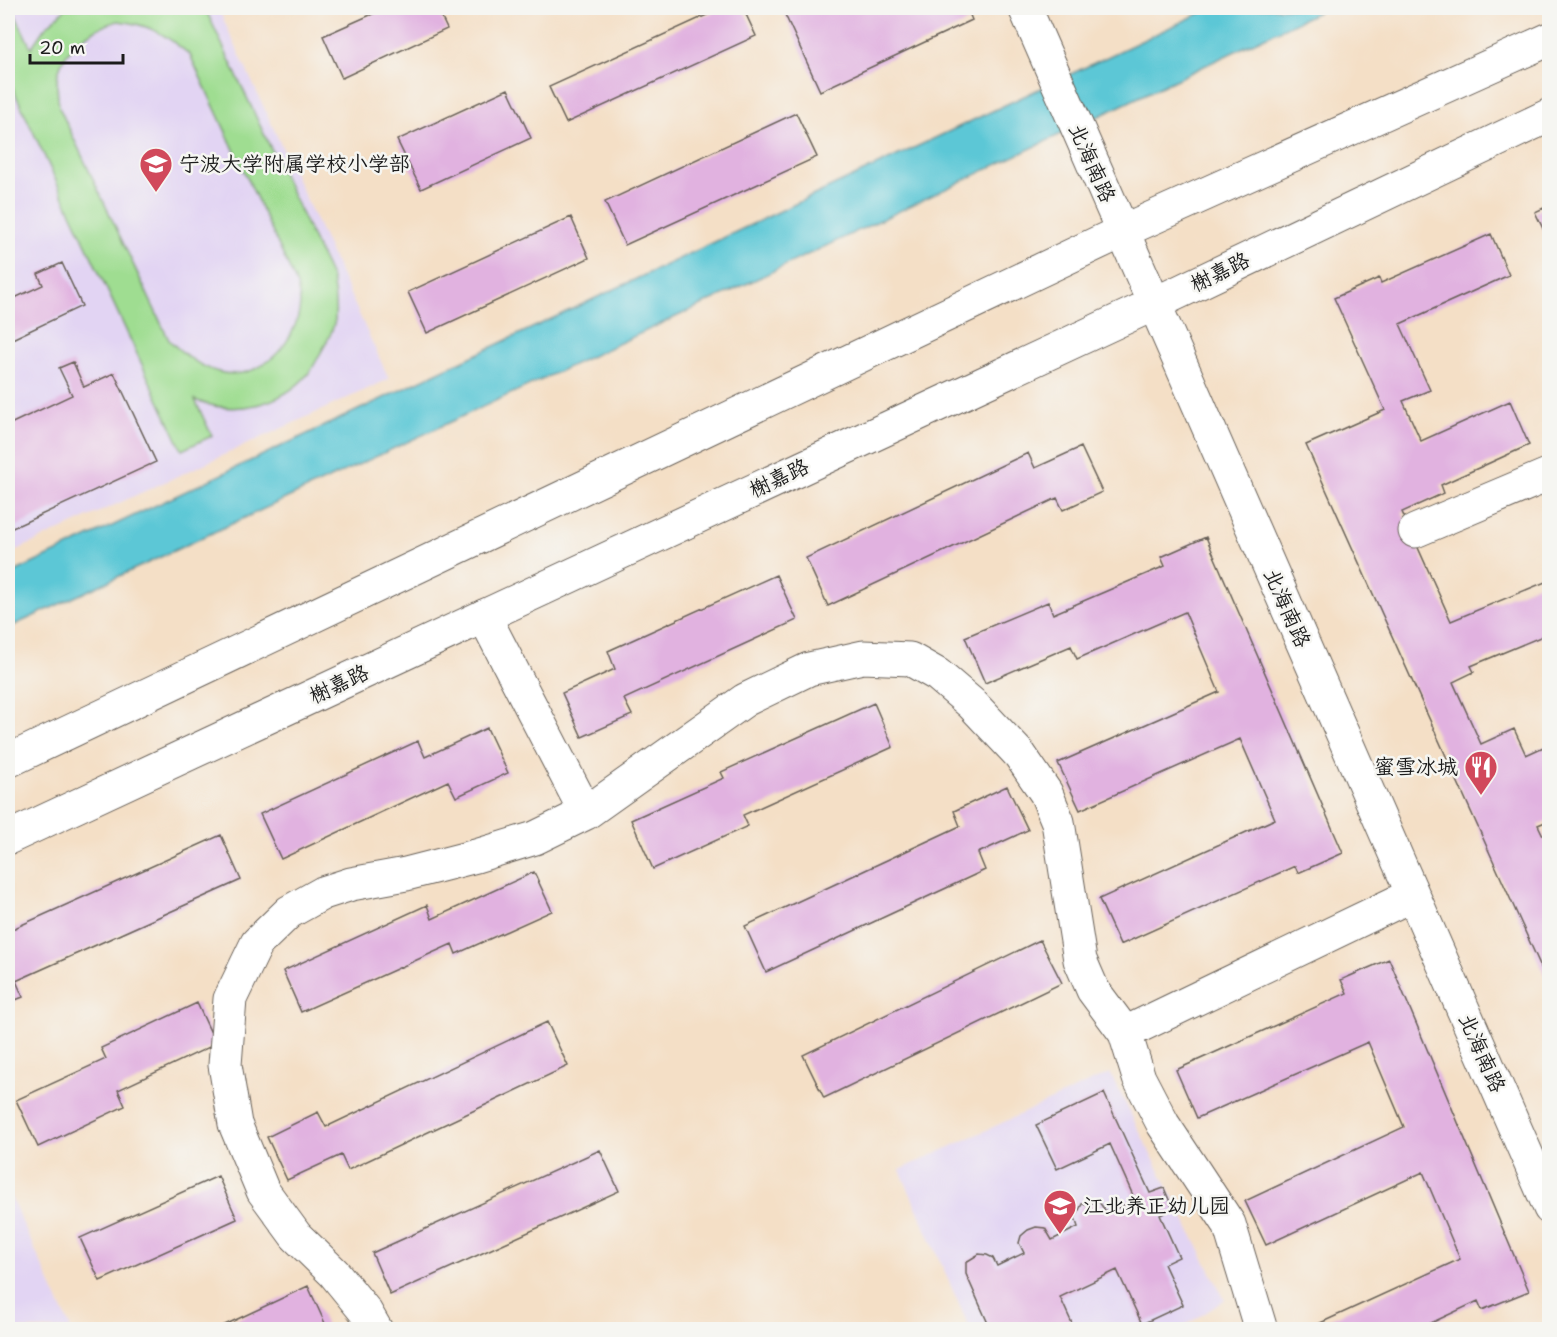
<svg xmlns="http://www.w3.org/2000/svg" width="1557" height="1337" font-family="'Shantell Sans','LXGW WenKai TC',sans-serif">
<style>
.built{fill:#e2d4f3}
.green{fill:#9fdd91;stroke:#5e7c56;stroke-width:1.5;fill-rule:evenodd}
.water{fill:#5cc7d6;stroke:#3c7279;stroke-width:1.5}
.building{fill:#e1b2e0}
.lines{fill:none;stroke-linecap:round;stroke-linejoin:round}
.minor-casing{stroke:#686058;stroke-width:35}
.major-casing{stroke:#686058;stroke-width:35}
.minor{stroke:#fff;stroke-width:33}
.major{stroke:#fff;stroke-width:33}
.labels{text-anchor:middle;stroke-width:5;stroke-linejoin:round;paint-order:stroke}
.street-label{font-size:21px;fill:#1c1c1c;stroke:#f6f6f2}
.poi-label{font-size:21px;fill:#1c1c1c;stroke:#f6f6f2;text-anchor:start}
</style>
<rect width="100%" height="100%" fill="#f6f6f2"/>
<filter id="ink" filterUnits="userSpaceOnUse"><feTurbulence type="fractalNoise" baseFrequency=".0167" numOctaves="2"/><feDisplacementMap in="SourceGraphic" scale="12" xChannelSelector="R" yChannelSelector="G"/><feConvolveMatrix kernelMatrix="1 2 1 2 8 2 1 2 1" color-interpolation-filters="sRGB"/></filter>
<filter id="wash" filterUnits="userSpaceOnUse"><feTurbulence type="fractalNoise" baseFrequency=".008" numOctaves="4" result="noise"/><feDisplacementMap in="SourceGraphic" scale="24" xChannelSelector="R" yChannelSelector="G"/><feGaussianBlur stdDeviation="1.35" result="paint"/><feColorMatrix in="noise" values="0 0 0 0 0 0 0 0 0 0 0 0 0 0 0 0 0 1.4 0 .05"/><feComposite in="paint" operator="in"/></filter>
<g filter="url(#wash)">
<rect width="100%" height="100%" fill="#f4dfc6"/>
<!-- built -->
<path class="built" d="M8 8H218L389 379 8 554Z
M1110 1073 1225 1300 1180 1329H970L900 1170Z
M8 1191 71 1329H8Z"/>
<!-- green -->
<path class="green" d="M8 8H12L31 48 44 29 66 8H205L332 279C335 293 336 306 335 320 333 332 326 344 320 354 317 360 313 368 308 374 281 406 233 416 195 400L212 436 182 450 8 78ZM118 21C150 24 166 35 190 55L297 285C298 291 300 297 300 303 298 342 260 383 219 372 199 367 183 354 169 340L59 107C58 95 55 81 59 70 66 45 95 27 118 21Z"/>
<!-- water -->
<path class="water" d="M1211 8H1326L725 294 8 628V575Z"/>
<g id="blocks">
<!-- building -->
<path class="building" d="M386 8H437L447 29 342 78 323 36Z
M722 8H743L756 36 566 123 549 87Z
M782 8H967L972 20 820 91Z
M508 89 531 138 421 189 397 140Z
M796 113 817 157 625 245 605 202Z
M1550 205V243L1535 212Z
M571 217 589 258 427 333 408 292Z
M1491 234 1509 275 1400 324 1430 390 1403 401 1421 441 1510 401 1529 445 1441 485 1444 493 1402 512 1451 621 1550 580V633L1471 666 1474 672 1453 682 1481 744 1514 729 1526 755 1550 744V798L1546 799 1550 808V820L1538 825 1550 850V987L1306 445 1385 410 1334 298 1379 278 1381 283Z
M62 263 82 306 8 341V301L43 285 38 274Z
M73 362 84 387 114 373 156 462 8 530V425L72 395 59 368Z
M1081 447 1102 492 1063 510 1057 498 828 606 806 558 1028 453 1035 468Z
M1206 537 1343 853 1298 873 1295 866 1120 945 1099 899 1275 819 1240 739 1080 810 1058 763 1219 692 1185 612 1077 659 1071 646 985 683 965 637 1048 602 1053 614 1165 566 1161 557Z
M776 575 797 620 624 699 632 715 582 737 562 693 615 669 608 651Z
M874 703 893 747 743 815 748 826 653 869 631 820 724 778 721 772Z
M487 728 508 773 456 797 448 781 281 859 260 814 418 741 425 757Z
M1007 786 1028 830 978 853 985 870 766 972 745 926 960 826 954 811Z
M221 835 241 880 16 981 23 997 8 1003V931Z
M534 872 552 911 456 954 452 944 301 1012 283 971 427 905 432 919Z
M1040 940 1062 983 824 1098 803 1055Z
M1389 959 1529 1291 1482 1310 1478 1301 1416 1330H1305L1460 1259 1423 1172 1266 1245 1245 1201 1404 1127 1368 1042 1197 1118 1176 1070 1347 993 1341 980Z
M197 1003 216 1044 118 1090 125 1106 38 1147 16 1100 106 1059 101 1048Z
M547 1022 568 1066 348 1170 341 1155 287 1180 267 1137 318 1112 326 1127Z
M1104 1093 1150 1193 1164 1188 1173 1209 1160 1215 1179 1257 1164 1264 1183 1305 1142 1324 1117 1270 1060 1297 1075 1330H991L966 1274V1262L979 1254 987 1255 993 1258 997 1266 1024 1253 1019 1243 1021 1236 1028 1230 1036 1227 1045 1228 1052 1240 1078 1227 1075 1218 1082 1204 1099 1202 1107 1213 1135 1200 1110 1144 1057 1169 1036 1125Z
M600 1150 619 1191 390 1295 372 1253Z
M218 1176 237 1219 100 1281 80 1238Z
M308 1286 328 1330H214Z"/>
</g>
</g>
<g filter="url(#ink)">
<use href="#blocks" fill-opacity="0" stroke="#686058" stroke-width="1.5"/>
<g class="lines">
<defs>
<path id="minor" d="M1025 8 1550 1208
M1415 531 1550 474
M484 616 586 813
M1125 1033 1412 895
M376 1330 365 1311 334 1273 296 1236 263 1191 235 1124 225 1065 230 999 257 943 289 912 323 893 351 884 406 874 476 856 535 838 586 813 745 700 809 669 863 657 910 659 938 675 972 704 1020 755 1046 793 1058 822 1080 960 1093 990 1125 1033 1139 1078 1163 1124 1229 1224 1261 1330"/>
<path id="major" d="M8 761 1123 231 1550 39
M8 838 1154 304 1550 115"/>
</defs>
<!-- minor casing -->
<use href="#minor" class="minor-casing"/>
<!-- major casing -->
<use href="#major" class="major-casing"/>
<!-- minor -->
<use href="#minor" class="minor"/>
<!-- major -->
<use href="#major" class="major"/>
</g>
</g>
<!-- icons -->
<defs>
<symbol id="school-pin" viewBox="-11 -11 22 30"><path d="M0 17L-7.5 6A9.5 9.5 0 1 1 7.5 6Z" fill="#d1495b" stroke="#f6f6f2"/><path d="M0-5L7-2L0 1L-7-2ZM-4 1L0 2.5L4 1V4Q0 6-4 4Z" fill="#fff"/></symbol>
<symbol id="restaurant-pin" viewBox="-11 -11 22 30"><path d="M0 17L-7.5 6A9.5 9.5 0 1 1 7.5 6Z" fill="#d1495b" stroke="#f6f6f2"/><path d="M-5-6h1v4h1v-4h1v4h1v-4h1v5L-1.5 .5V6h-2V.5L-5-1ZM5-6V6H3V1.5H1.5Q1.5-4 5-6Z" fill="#fff"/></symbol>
</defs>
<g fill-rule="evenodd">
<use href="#school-pin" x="137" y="145" width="38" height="52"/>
<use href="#restaurant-pin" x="1462" y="748" width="38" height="52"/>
<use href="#school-pin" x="1041" y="1187" width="38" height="52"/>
</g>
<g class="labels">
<!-- street labels -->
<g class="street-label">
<text transform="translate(1092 163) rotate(66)" y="7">北海南路</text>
<text transform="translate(1220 272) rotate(-26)" y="7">榭嘉路</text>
<text transform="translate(779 478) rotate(-25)" y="7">榭嘉路</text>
<text transform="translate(1287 608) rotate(66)" y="7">北海南路</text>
<text transform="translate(339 684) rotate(-25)" y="7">榭嘉路</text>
<text transform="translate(1482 1053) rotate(66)" y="7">北海南路</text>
</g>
<!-- poi labels -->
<g class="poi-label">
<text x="179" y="171">宁波大学附属学校小学部</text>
<text x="1458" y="774" text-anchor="end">蜜雪冰城</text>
<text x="1083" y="1213">江北养正幼儿园</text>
</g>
</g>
<!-- margin -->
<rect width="1557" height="1337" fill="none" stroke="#f6f6f2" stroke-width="30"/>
<!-- scale -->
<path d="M30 54v9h93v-9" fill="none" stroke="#1c1c1c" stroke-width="3"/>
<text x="39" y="54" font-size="18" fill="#1c1c1c" stroke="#f6f6f2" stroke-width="4.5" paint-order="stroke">20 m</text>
</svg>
